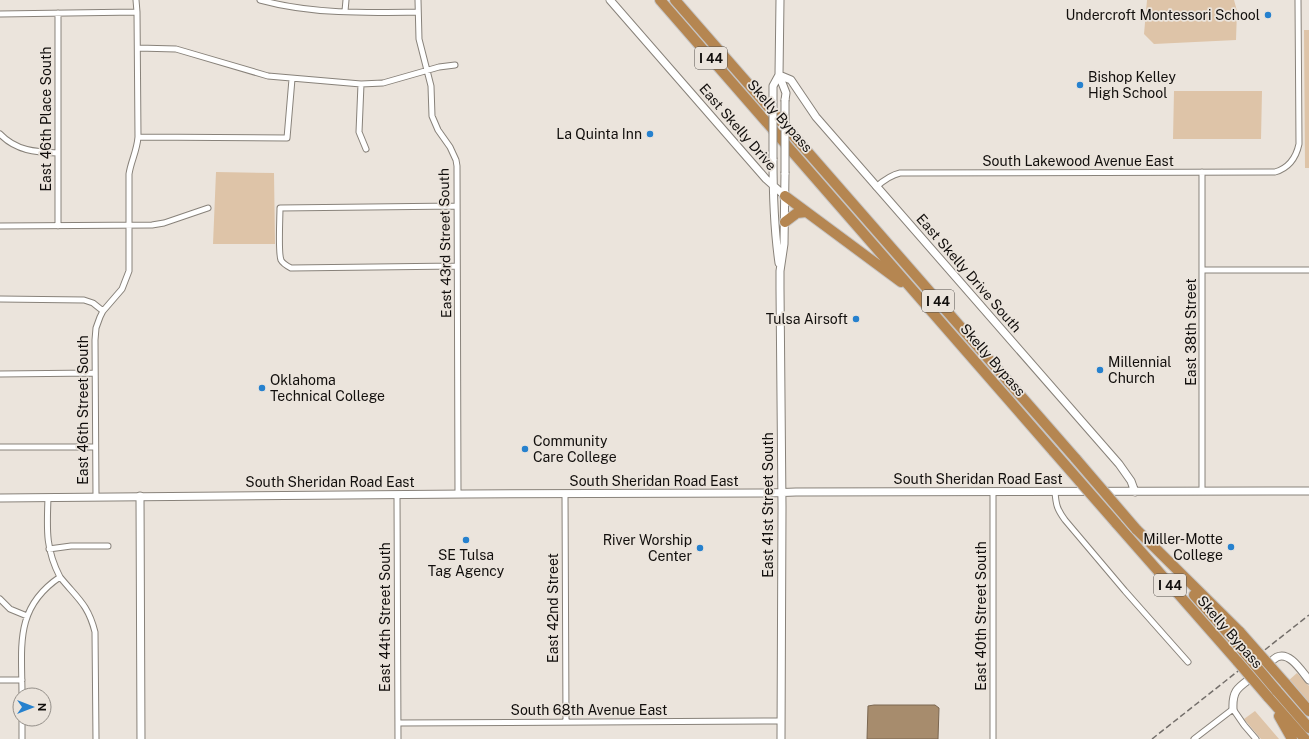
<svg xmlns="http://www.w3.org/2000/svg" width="1309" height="739" font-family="'Public Sans',sans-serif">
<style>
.green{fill:#dec4a8}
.water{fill:#a78c6d;stroke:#7a6650}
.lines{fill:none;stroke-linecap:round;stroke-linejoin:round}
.minor-casing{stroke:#88827a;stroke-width:7}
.tertiary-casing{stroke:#88827a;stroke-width:9}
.secondary-casing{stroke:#88827a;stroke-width:9}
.motorway-casing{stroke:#c6c5c5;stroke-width:12}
.minor{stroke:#fff;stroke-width:5}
.tertiary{stroke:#fff;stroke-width:7}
.secondary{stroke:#fff;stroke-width:7}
.motorway{stroke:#b58651;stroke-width:10}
.rail{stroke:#736e6a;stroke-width:1.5;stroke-dasharray:6 3;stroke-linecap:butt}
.secondary-bridge-casing{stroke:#88827a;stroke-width:9;stroke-linecap:butt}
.motorway-bridge-casing{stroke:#c6c5c5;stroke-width:12;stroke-linecap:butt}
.secondary-bridge{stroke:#fff;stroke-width:7}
.motorway-bridge{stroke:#b58651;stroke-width:10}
.poi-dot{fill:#2681ce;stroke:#ebe4dc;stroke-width:1.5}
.labels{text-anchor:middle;stroke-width:3.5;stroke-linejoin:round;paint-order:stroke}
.shield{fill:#ebe4dc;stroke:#534f4b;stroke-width:1}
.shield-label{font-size:13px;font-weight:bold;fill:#120f0d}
.poi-label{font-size:14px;fill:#120f0d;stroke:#ebe4dc;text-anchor:end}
.street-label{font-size:14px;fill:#120f0d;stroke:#ebe4dc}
</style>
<rect width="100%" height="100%" fill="#ebe4dc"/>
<!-- green -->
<path class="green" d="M1147 0H1234L1237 11 1236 40 1154 44 1144 34Z
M1304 30H1309V168H1305Z
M1174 91H1262L1261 139H1173Z
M216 172 274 173 275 244H213Z
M1297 673 1309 686V705L1288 681Z
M1255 711 1279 739H1261L1244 719Z"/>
<!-- water -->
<path class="water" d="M874 705H935L939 708 938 739H867L868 706Z"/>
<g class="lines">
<defs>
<path id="minor" d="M260 0C311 14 366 13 418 12
M418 0 419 39 431 86 432 116 438 130 450 147 456 160 457 166 458 494
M345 11 346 0
M58 13V226
M0 14 137 12
M138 48 176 49 268 76 361 84 383 83 439 67 455 65
M361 84 359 132 366 149
M0 134C16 151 36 152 57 153
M138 137 287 138 292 79
M876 187C884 180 891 175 900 173L1275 172C1289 168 1296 158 1299 144L1298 0
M457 206 280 208C280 218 278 253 281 260 283 264 287 266 291 268L457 266
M0 226 152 225 164 223 208 208
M1203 270H1309
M0 299 84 300 93 303 103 311
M0 374 95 373
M0 447H95
M1202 491V172
M993 492V739
M1055 492C1056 505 1057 509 1065 520L1125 591 1188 662
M565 494 566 722
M397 495 398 739
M96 497 95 340 96 328 100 317 103 311 122 289 129 271V174C131 161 137 151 138 137L137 12 136 0
M49 549 71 546H108
M60 577C77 598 88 604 95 632L96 739
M0 599 10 609 27 616
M0 680H22
M22 695C22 646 14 608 60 577 45 548 47 528 48 498
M22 719V739
M398 723 781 721
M1194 739 1233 709 1244 725 1256 739"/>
<path id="tertiary" d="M140 496 141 739
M1265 667C1269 664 1273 659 1277 657 1290 651 1302 672 1309 680
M1233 709C1232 688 1240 687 1255 675"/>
<path id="secondary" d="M610 0 766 179 785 196
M780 0 779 75 786 93 785 100
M779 75 791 80 816 117 1119 464 1131 481 1135 492
M773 110V86L779 75
M773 159C773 194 774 228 779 263
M0 498 467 494 769 493 796 492 1309 491
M781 739 782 507 780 289V271L784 244 785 173"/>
<path id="motorway" d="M660 0 1054 452
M675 0 1076 459
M785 196 901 282
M785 222 797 213 806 212
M1116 523 1238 662
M1136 529 1240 632
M1194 595 1233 639
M1285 683 1309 711
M1276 690 1309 728
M1268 697 1305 739
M1279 716 1292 739"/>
</defs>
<!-- minor casing -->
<use href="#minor" class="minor-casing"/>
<!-- tertiary casing -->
<use href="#tertiary" class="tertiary-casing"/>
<!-- secondary casing -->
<use href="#secondary" class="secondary-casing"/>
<!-- motorway casing -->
<use href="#motorway" class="motorway-casing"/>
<!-- minor -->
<use href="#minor" class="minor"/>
<!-- tertiary -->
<use href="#tertiary" class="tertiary"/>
<!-- secondary -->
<use href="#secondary" class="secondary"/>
<!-- motorway -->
<use href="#motorway" class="motorway"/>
<!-- rail -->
<path class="rail" d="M1152 739 1309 615"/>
<defs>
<path id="secondary-bridge" d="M773 110V159
M785 173V100"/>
<path id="motorway-bridge" d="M1054 452 1116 523
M1076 459 1136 529
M1240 632 1285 683
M1233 639 1276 690
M1238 662 1268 697"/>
</defs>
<!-- secondary-bridge casing -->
<use href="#secondary-bridge" class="secondary-bridge-casing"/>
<!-- motorway-bridge casing -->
<use href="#motorway-bridge" class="motorway-bridge-casing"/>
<!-- secondary-bridge -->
<use href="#secondary-bridge" class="secondary-bridge"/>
<!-- motorway-bridge -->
<use href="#motorway-bridge" class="motorway-bridge"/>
</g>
<!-- markers -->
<g class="poi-dot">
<circle cx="1268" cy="15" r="4"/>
<circle cx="1080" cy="85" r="4"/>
<circle cx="650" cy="134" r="4"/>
<circle cx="856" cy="319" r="4"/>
<circle cx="1100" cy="370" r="4"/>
<circle cx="262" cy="388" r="4"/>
<circle cx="525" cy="449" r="4"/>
<circle cx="466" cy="540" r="4"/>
<circle cx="1231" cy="547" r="4"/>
<circle cx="700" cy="548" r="4"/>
</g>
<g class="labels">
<!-- shield labels -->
<g class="shield">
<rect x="695" y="47" width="32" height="22" rx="3"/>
<rect x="922" y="290" width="32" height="22" rx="3"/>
<rect x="1154" y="574" width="32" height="22" rx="3"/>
</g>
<g class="shield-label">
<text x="711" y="63">I 44</text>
<text x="938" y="306">I 44</text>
<text x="1170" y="590">I 44</text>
</g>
<!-- poi labels -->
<g class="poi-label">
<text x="1260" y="20">Undercroft Montessori School</text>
<text x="1088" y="82" text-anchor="start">Bishop Kelley<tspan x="1088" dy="16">High School</tspan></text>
<text x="642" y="139">La Quinta Inn</text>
<text x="848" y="324">Tulsa Airsoft</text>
<text x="1108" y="367" text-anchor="start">Millennial<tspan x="1108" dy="16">Church</tspan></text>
<text x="270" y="385" text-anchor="start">Oklahoma<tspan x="270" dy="16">Technical College</tspan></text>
<text x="533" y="446" text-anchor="start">Community<tspan x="533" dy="16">Care College</tspan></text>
<text x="1223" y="544">Miller-Motte<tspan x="1223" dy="16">College</tspan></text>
<text x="692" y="545">River Worship<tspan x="692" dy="16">Center</tspan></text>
<text x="466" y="560" text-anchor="middle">SE Tulsa<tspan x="466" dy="16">Tag Agency</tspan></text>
</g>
<!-- street labels -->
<g class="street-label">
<text transform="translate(780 116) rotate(49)" y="5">Skelly Bypass</text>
<text transform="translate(46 119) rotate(-90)" y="5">East 46th Place South</text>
<text transform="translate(738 127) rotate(49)" y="5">East Skelly Drive</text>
<text x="1078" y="166">South Lakewood Avenue East</text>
<text transform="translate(445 243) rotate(-91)" y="5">East 43rd Street South</text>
<text transform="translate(969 273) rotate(49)" y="5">East Skelly Drive South</text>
<text transform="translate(1191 332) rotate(-90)" y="5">East 38th Street</text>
<text transform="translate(993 360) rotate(49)" y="5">Skelly Bypass</text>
<text transform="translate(83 410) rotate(-90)" y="5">East 46th Street South</text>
<text x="978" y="484">South Sheridan Road East</text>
<text x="654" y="486">South Sheridan Road East</text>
<text x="330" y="487">South Sheridan Road East</text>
<text transform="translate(768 505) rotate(-90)" y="5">East 41st Street South</text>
<text transform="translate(553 608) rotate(-90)" y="5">East 42nd Street</text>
<text transform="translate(981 616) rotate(-90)" y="5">East 40th Street South</text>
<text transform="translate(385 617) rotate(-90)" y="5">East 44th Street South</text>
<text transform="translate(1230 632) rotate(49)" y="5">Skelly Bypass</text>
<text x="589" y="715">South 68th Avenue East</text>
</g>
</g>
<!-- north arrow -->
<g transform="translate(32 707) rotate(90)"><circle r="19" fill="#ebe4dc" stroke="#948f89"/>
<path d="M0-3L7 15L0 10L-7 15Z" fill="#2681ce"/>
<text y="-6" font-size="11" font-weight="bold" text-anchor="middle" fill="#120f0d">N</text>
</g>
</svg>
